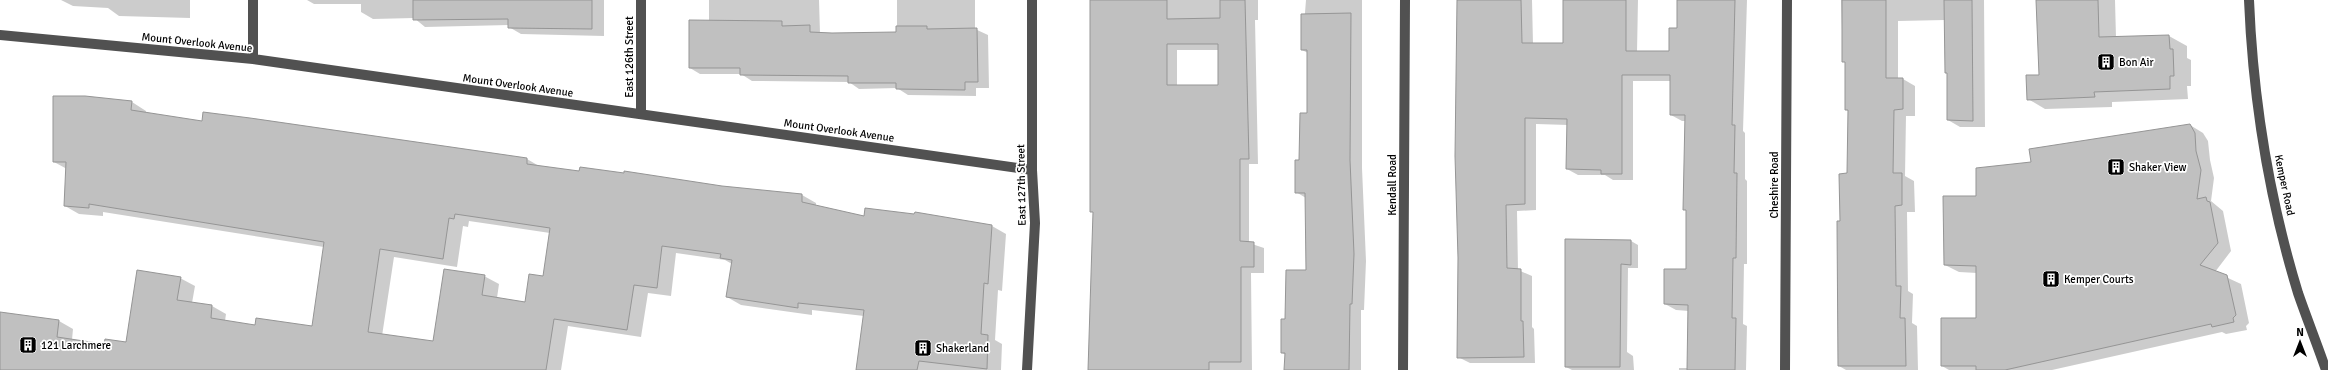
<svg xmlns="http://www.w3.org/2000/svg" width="2328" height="370" font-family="Signika,sans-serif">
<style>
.shadow{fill:#0003;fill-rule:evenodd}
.building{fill:#c0c0c0;stroke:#959595;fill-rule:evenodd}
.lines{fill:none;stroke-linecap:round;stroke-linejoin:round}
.minor{stroke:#515151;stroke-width:10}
.labels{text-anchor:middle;stroke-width:3.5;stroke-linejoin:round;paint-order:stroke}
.street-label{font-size:11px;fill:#000;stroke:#fff}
.poi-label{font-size:11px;fill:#000;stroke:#fff;text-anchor:start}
</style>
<rect width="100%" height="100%" fill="#fff"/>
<!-- shadow -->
<path class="shadow" d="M61 0H190V18L119 16 108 8 73 6Z
M307 0H604V36L521 34 509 27V25L425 27 414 18 373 19 361 12V4H314Z
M709 0H819L820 33H897V0H975V29L988 35 989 88H976V96L908 95 897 88 859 89 849 82 752 81 741 74H700L690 68 709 21Z
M1090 0H1258V20H1255L1258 164H1249V243L1264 248V273H1251L1252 370H1090L1094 213 1091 211ZM1177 50H1219V86H1177Z
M1306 0H1362V168L1366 261 1364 310H1361V370H1285L1286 355 1282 353 1307 271 1306 198 1296 192 1308 114V53L1302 50Z
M1458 0H1532L1533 44H1564L1565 0H1638L1637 52H1670L1678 29V0H1747L1743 131 1745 133V179L1747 181V264H1744L1743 324 1747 326 1746 370H1679V368H1688L1689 311 1676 310 1665 304 1687 270V211L1684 209 1686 121H1682L1671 115V81H1633V180H1613L1605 175H1578L1567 169 1568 125 1536 124V210L1517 211 1518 270 1532 276V327L1534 329 1535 363H1470L1458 357Z
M1841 0H1984L1985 127H1960L1948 120V74L1946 73 1945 20 1898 21V79H1903L1915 86V116H1906L1905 176 1914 181 1915 212H1907L1908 291 1913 294 1912 323 1917 326 1918 370H1846L1839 366 1841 222 1848 174 1849 111 1846 110V63L1843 61Z
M2037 0H2115L2116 38 2169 36 2187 46V58L2191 60V86H2187L2188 99 2112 102V107L2045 109 2028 99 2040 76Z
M132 102 146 111V114L203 122 250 119 527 159 539 166 580 172 802 195 816 203V206L865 217 915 215V213L992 226 1006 234 1002 291 998 290 995 340 1002 344 1001 370H857L864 316 812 310V315L741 305 727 297 732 264 725 260 676 253 671 296 648 293 641 337 568 326 561 370H0V313L59 321 73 329 72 340 105 345 127 343 180 278 195 286 192 303 212 306 226 314 225 321 255 326 313 328 324 247 103 212V216L79 214 65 206 67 169 54 162ZM469 221 550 233 543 277 526 303 497 298 499 284 484 276 434 343 382 336 394 257 457 267 463 226 468 227Z
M2190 125 2203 133 2208 141 2210 160 2214 178 2211 201 2223 211 2231 251 2215 272 2241 284 2249 323 2246 326 2247 330 2226 334 2222 332 2052 370H1949L1942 366 1977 319V273L1959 272 1945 265 1977 197 2032 163Z
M1631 241 1638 245V268H1628L1627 352 1633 356 1634 370H1572L1566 367Z"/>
<!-- building -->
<path class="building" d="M413 0H592V29L508 28V19L413 20Z
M1090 0H1167V19L1220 18V0H1245L1249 159H1240V241L1254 242V267H1241V362H1209V370H1088L1093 212H1090ZM1167 44H1218V85H1167Z
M1457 0H1521L1522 43H1563V0H1626V51H1669V28H1677V0H1735L1732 125H1735L1734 173H1737L1736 258H1733L1732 318H1736L1735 370H1687L1688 305 1664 304V269H1686V210H1683L1685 115H1670V75H1622V174H1601V170L1566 169 1567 119 1525 118V204L1506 205 1507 268 1521 269V321H1523L1524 357 1457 358 1458 258 1455 156Z
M1842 0H1886V78H1903V109L1894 110 1893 173H1902V205L1895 206 1896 286H1901L1900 318H1905L1906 366H1838L1837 221H1840L1839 174 1847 173 1848 110H1845V62H1842Z
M1944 0H1972L1973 121 1947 120V73H1945Z
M2036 0H2098L2099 37 2169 35 2170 49H2173L2174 76H2170V89L2094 92 2095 97 2027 100 2026 75H2039Z
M1351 13 1350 160 1354 254 1352 304H1350L1349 370H1284L1285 353H1281V319H1285L1286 270H1306L1305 193H1295V160H1299L1300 113H1307V50H1301V14Z
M689 20 782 21V26L810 25V32L832 33 896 32V26H927V29L977 28 978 82H965V90L896 89V83H848V76L740 75V68H689Z
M53 96H85L132 101 131 110 202 121 203 112 250 118 527 158V164L579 171 580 167 624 173V171L722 186 802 194V202L864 216 865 208 914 214 915 212 992 225 988 284 984 283 981 334 988 335 987 369 919 361 917 370H856L864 310 798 303V308L726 297 732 260 720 258 721 254 662 246 657 288 634 285 627 330 554 319 546 370H0V312L59 320 57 337 104 344 105 339 126 342 137 270 181 277 177 300 212 305 211 318 255 325 256 318 312 326 324 242 89 204V208L64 206 66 162H53ZM455 214 550 228 543 276 529 274 525 302 482 295 485 275 444 269 433 341 368 332 380 249 443 259 449 218 454 219Z
M2190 124 2195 133 2196 151 2201 170 2197 199 2206 197 2207 201 2210 202 2218 243 2200 265 2227 275 2236 315 2233 318 2234 322 2212 327 2211 324 2005 370H1976V366H1941V318H1976V266L1944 265 1943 196H1976V168L2031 162 2029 149Z
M1565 239 1631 240V265L1621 264 1620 367H1565Z"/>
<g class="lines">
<!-- minor -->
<path class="minor" d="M253 0V59
M2249 0C2253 99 2269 198 2298 293 2307 319 2317 344 2326 370
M0 35 253 59 1032 170
M641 114V0
M1027 370 1035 223 1032 170V0
M1403 370 1405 0
M1785 370 1787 0"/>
</g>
<!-- icons -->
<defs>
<symbol id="building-square" viewBox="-11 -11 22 22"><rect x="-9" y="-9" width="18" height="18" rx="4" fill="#000" stroke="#fff"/><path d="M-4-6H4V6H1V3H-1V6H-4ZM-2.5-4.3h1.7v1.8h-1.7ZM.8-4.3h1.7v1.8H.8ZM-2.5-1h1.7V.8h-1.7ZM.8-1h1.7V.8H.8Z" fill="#fff"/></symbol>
</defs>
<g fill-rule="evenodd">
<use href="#building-square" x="2096" y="52" width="20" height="20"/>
<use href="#building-square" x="2106" y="157" width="20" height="20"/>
<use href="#building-square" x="2041" y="269" width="20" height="20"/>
<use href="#building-square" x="18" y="335" width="20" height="20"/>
<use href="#building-square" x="913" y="338" width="20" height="20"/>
</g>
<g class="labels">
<!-- street labels -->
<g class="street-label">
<text transform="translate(197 42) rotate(6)" y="4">Mount Overlook Avenue</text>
<text transform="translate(629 57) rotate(-90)" y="4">East 126th Street</text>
<text transform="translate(518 85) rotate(8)" y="4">Mount Overlook Avenue</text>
<text transform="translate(839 130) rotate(8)" y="4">Mount Overlook Avenue</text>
<text transform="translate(1021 185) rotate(-91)" y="4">East 127th Street</text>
<text transform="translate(1392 185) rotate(-90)" y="4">Kendall Road</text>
<text transform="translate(1774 185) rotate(-90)" y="4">Cheshire Road</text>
<text transform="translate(2285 185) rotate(78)" y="4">Kemper Road</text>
</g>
<!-- poi labels -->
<g class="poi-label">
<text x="2119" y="66">Bon Air</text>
<text x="2129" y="171">Shaker View</text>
<text x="2064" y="283">Kemper Courts</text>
<text x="41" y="349">121 Larchmere</text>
<text x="936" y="352">Shakerland</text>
</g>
</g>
<!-- north arrow -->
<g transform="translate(2300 342)" stroke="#ffffff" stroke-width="3" paint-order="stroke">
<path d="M0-3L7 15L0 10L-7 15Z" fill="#000000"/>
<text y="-6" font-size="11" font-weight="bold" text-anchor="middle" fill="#000000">N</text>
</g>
</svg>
